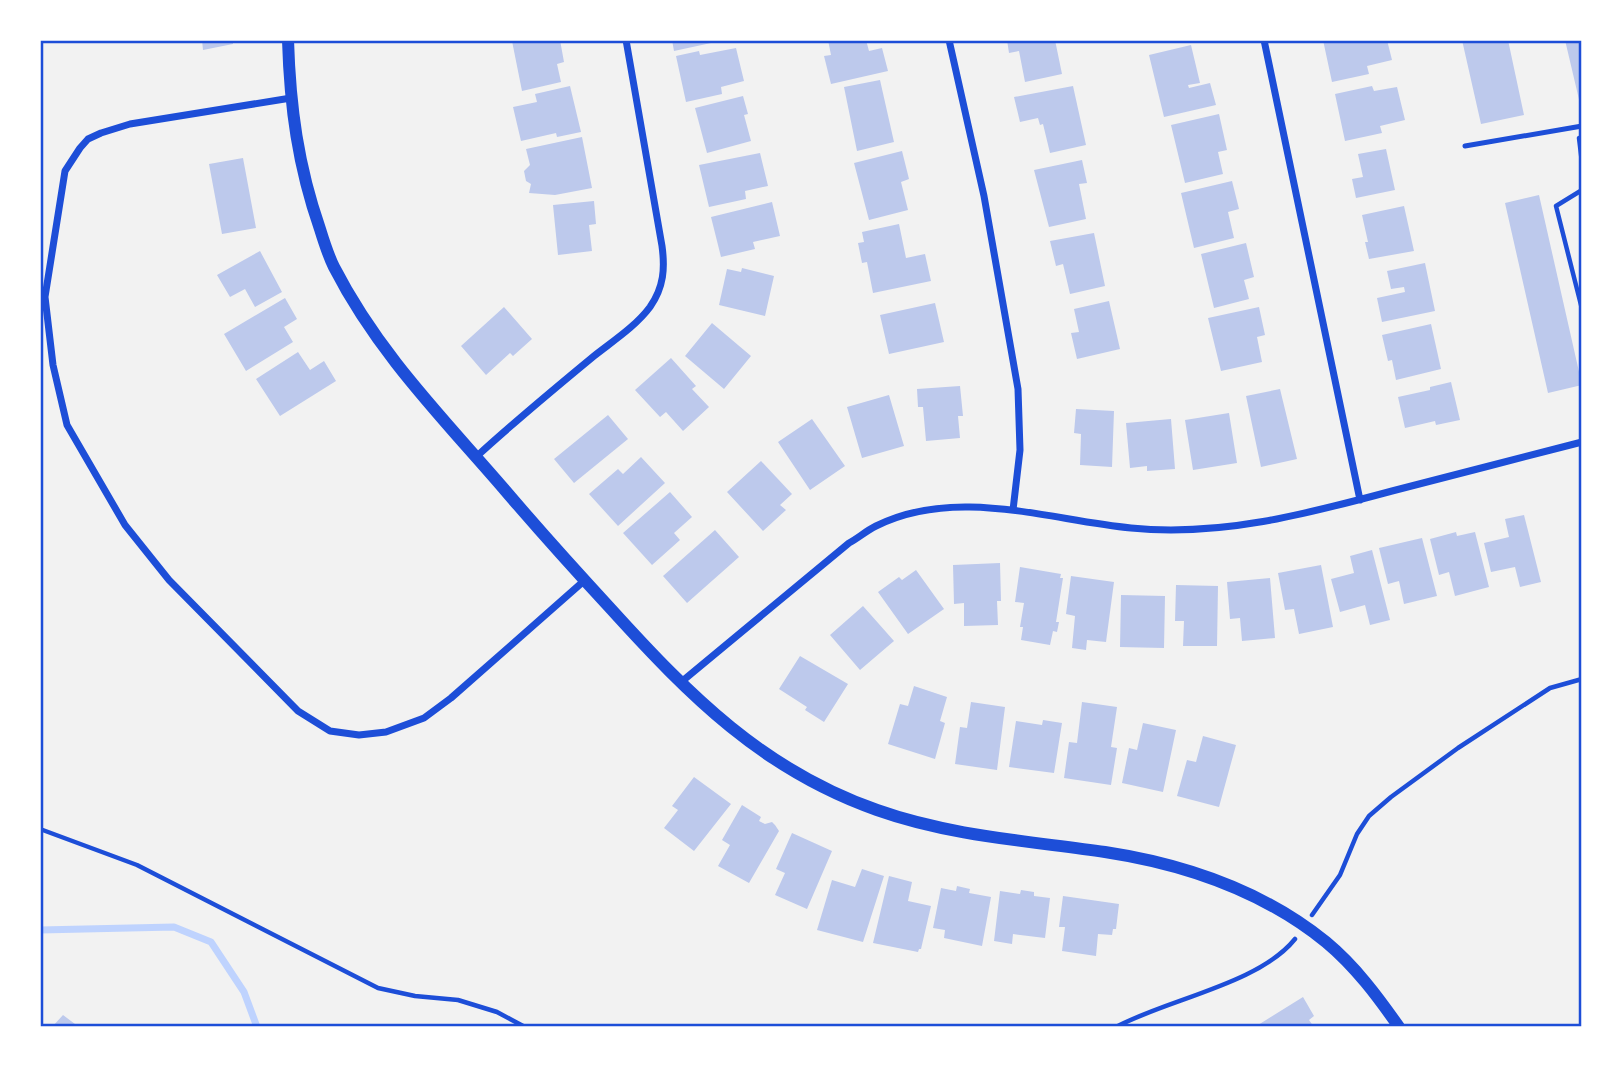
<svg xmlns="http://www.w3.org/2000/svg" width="1622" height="1067" font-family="'Roboto Serif',serif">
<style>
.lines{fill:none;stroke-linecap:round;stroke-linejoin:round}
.stream{stroke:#bfd3fe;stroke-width:7}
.building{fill:#bdc9ec}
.path{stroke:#1d4ed8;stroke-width:4.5}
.service{stroke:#1d4ed8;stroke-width:5}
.minor{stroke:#1d4ed8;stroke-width:7}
.tertiary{stroke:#1d4ed8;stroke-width:12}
.neatline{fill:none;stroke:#1d4ed8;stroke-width:2.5}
</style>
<rect width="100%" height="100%" fill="#f2f2f2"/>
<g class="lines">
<!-- stream -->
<path class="stream" d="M40 930 174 927 211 942 244 992 257 1027"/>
</g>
<!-- building -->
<path class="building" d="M202 40H233V44L203 50Z
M517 40H560L564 62 557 64 561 82 522 91 512 41Z
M672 40H710L711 43 674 51Z
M828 40H866L869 51 882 48 888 71 831 84 824 56 831 55Z
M1007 40H1055L1062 74 1025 82 1019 51 1009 53Z
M1323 40H1387L1392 60 1367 66 1369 74 1332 82Z
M1462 40H1508L1524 115 1481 124Z
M1565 40H1582V108H1581Z
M1191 45 1200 83 1188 85 1189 88 1210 83 1216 105 1164 117 1149 55Z
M736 48 744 81 721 87 722 94 686 102 676 56 699 51 700 55Z
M880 80 894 142 857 151 844 87Z
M570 86 581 132 557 137 556 133 521 141 513 107 537 102 535 94Z
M1073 86 1086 145 1050 153 1043 124 1040 125 1038 118 1020 122 1014 97Z
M1372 86 1374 91 1397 87 1405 120 1380 126 1382 133 1345 141 1335 94Z
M743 96 748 114 744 115 751 141 707 153 695 108Z
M1219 114 1227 150 1218 152 1223 174 1185 183 1171 125Z
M582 137 592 188 555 195 529 193 531 184 526 181 524 171 530 165 526 149Z
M1386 149 1395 190 1356 198 1352 179 1363 177 1358 154Z
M902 151 909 179 901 182 908 210 869 220 854 163Z
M760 153 768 186 745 191 746 199 709 207 699 165Z
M243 158 256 228 222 234 209 164Z
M1082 160 1087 183 1079 184 1086 219 1049 227 1034 170Z
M1232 181 1239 209 1228 212 1234 238 1194 248 1181 193Z
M1539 195 1582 385 1548 393 1505 203Z
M594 201 596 224 589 225 592 251 558 255 553 205Z
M772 202 780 236 753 242 755 249 721 257 711 217Z
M1404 206 1414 251 1369 259 1365 242H1368L1362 215Z
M899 224 906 258 925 254 931 281 873 293 867 262 862 263 858 243 864 242 862 232Z
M1094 233 1105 286 1070 294 1063 264 1056 266 1050 241Z
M1246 243 1254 277 1244 280 1249 299 1214 308 1201 254Z
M260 251 282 292 255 307 245 289 230 297 217 275Z
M1425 263 1435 311 1382 322 1377 298 1405 292 1404 287 1391 289 1387 271Z
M742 268 774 276 765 316 719 305 727 269 741 272Z
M285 298 297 319 284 327 293 342 246 371 224 334Z
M1109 301 1120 349 1077 359 1071 333 1079 332 1074 309Z
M935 303 944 342 889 354 880 315Z
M504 307 532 339 513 356 510 353 486 375 461 346Z
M1259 307 1265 335 1257 337 1262 362 1221 371 1208 318Z
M712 323 751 356 724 389 685 356Z
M1431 324 1441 369 1396 380 1392 360 1388 361 1382 335Z
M298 352 310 370 324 361 336 381 280 416 256 379Z
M671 358 696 386 692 389 709 407 683 431 666 412 660 417 635 390Z
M1451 382 1460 420 1436 425 1435 421 1405 428 1398 397 1430 390V387Z
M960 386 963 416H958L960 438 926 441 923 407H918L917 389Z
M1280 389 1297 459 1261 467 1246 396Z
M889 395 904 446 862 458 847 407Z
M1076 409 1114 411 1112 467 1080 465 1081 434 1074 433Z
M1229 413 1237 463 1193 470 1185 420Z
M608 415 628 439 574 483 554 459Z
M812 419 845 466 810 490 778 442Z
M1171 419 1175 469 1147 471V466L1130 468 1126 423Z
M641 457 665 483 618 526 589 494 618 469 623 474Z
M761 461 792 494 780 505 786 510 763 531 727 492Z
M670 492 692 517 674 533 680 540 652 565 623 533Z
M1524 515 1541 582 1520 587 1515 567 1491 572 1484 543 1509 537 1505 519Z
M715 530 739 557 687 603 663 576Z
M1456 532 1457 536 1475 532 1489 587 1455 596 1449 572 1439 575 1430 539Z
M1422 538 1437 596 1404 604 1399 581 1388 584 1379 548Z
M1372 550 1390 620 1370 625 1365 605 1340 612 1331 579 1354 573 1350 556Z
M1000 563 1001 601H997L998 625 964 626V603L954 604 953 565Z
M1321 565 1333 627 1299 634 1294 609 1285 610 1278 573Z
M1020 567 1061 574 1060 578H1063L1056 622H1059L1057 632 1053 631 1050 645 1021 640 1023 627H1020L1024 603 1015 602Z
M916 570 944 609 908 634 878 592 899 577 902 580Z
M1071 576 1114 582 1106 642 1087 640 1086 650 1072 648 1075 616 1066 614Z
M1270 578 1275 638 1242 641 1240 618 1230 619 1227 582Z
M1176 585 1218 586 1217 646H1183L1184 621H1175Z
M1121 595 1165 596 1164 648 1120 647Z
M863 606 894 641 860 670 830 635Z
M800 656 848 684 824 722 805 710 807 707 779 689Z
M914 686 947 697 940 721 945 723 935 759 888 744 900 704 908 706Z
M971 702 1005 707 997 770 955 764 960 727 967 728Z
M1082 702 1117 707 1111 747 1117 748 1111 785 1064 778 1069 742 1077 743Z
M1043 720 1062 723 1054 773 1009 767 1016 721 1042 725Z
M1143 723 1176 730 1163 792 1122 783 1129 748 1137 750Z
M1203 736 1236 745 1219 807 1177 796 1187 760 1196 762Z
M694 777 731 804 694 851 664 828 678 810 672 806Z
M742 805 761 817 759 821 765 824 772 822 775 825 779 831 749 883 718 866 730 845 722 840Z
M792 833 832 851 807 909 775 895 785 873 776 869Z
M862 869 884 876 863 942 817 930 832 880 855 887Z
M889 876 912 882 908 901 931 906 921 949H919L918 952 873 943Z
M957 886 970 889 969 893 991 897 982 946 944 938 945 930 933 928 941 888 956 891Z
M1021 890 1034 892V896L1050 898 1045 938 1013 934 1012 944 994 941 1000 891 1020 894Z
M1063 896 1119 904 1116 929H1113L1112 935 1098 934 1096 956 1062 951 1065 927H1059Z
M1303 997 1314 1016 1309 1020 1314 1027H1259L1258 1025Z
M63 1015 79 1027H52Z"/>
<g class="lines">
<!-- path -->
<path class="path" d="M1579 138 1582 163
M1582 190 1556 206 1582 309
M40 829 137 865 378 988 415 996 458 1000 497 1012 525 1027
M1312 915 1340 875 1357 834 1369 816 1391 797 1458 748 1550 688 1582 679
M1116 1027C1168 999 1259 984 1295 939"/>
<!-- service -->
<path class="service" d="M1465 146 1582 126"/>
<!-- minor -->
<path class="minor" d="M949 40 984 196 1018 389 1020 450 1013 510
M1264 40 1360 500
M291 98 130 124 101 133 88 139 80 148 65 171 45 297 53 365 67 425 125 525 169 580 298 711 330 731 359 735 386 732 424 718 451 698 585 580
M476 457C514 422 554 389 594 356 613 341 636 326 650 307 664 287 665 268 662 246L626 40
M680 683 849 543C858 538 866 531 876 526 956 486 1048 520 1131 528 1220 537 1307 514 1392 491 1455 475 1519 458 1582 442"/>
<!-- tertiary -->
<path class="tertiary" d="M288 40C290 107 298 166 320 229 324 242 328 255 334 267 378 353 442 417 504 489 539 530 575 570 611 609 690 696 763 770 877 810 950 836 1029 841 1105 852 1184 864 1263 891 1326 942 1355 966 1378 997 1399 1027"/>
</g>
<!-- border -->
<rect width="1622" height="1067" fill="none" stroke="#ffffff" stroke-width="84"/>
<rect x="42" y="42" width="1538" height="983" class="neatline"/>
</svg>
